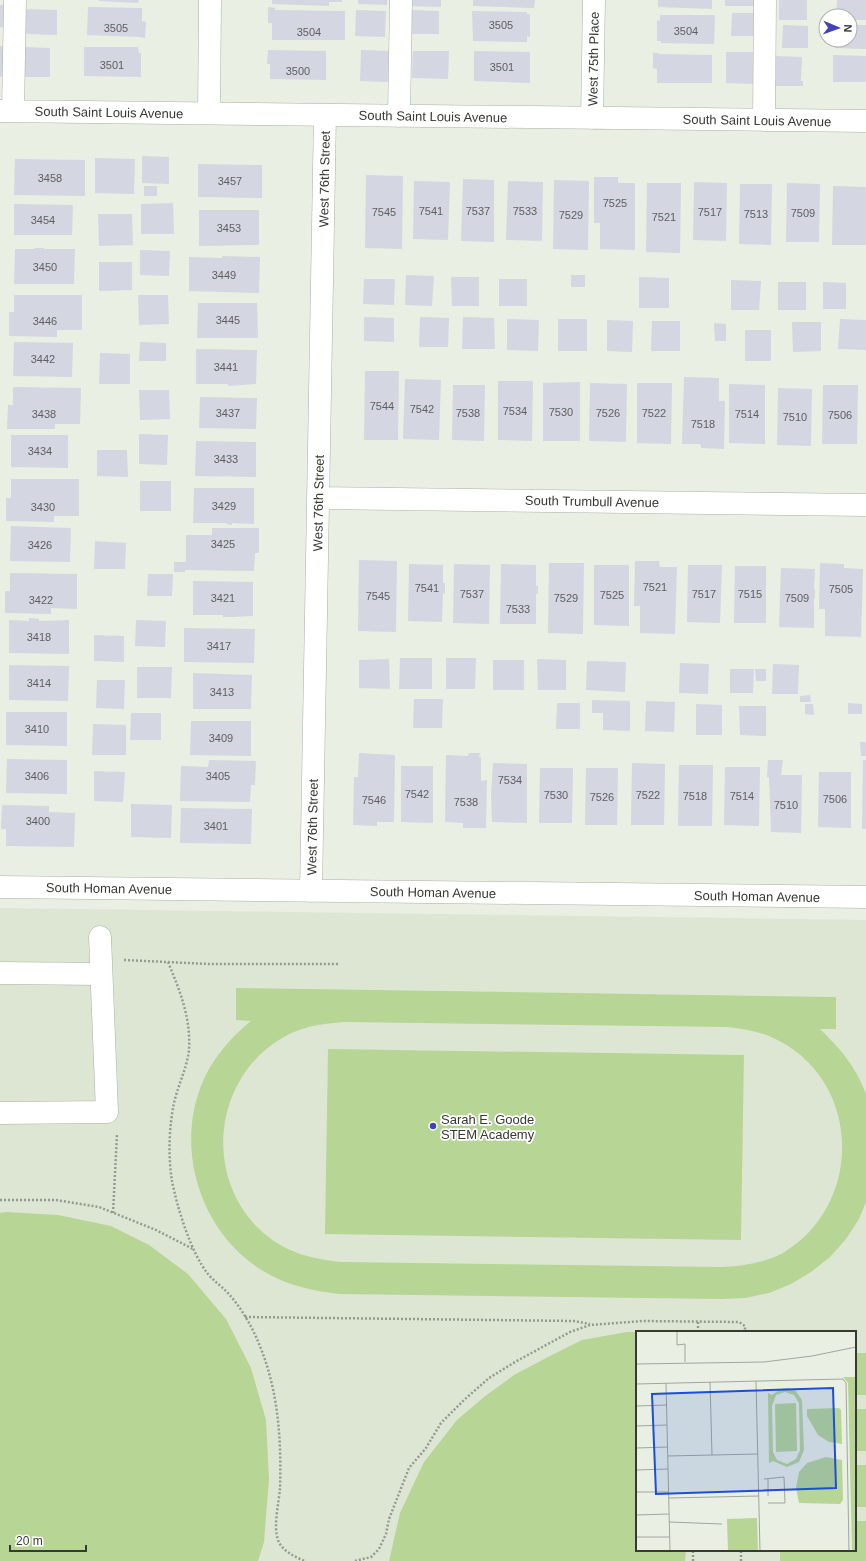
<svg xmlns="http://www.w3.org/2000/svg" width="866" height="1561" font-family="Helvetica,sans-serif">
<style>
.built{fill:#dde6d3;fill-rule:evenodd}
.green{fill:#b7d595;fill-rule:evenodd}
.building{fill:#d4d6e2}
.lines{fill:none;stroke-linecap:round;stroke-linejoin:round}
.minor-casing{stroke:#aab0a4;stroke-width:23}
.path{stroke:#959a91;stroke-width:2.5;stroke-dasharray:2 2;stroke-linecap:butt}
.minor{stroke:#fff;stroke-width:22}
.poi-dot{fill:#4343b8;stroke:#fff;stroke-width:1.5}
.labels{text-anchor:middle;stroke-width:3.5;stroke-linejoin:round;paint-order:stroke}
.number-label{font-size:11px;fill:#5e6060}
.street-label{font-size:13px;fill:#373934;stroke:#fff}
.poi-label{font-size:13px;fill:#373934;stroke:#fff;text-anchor:start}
.inset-road{fill:none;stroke:#a2a69d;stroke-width:1}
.view{fill:#1d4ed8;fill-opacity:0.15;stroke:#1d4ed8;stroke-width:2}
.inset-edge{fill:none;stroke:#373934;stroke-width:2}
</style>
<rect width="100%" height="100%" fill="#e9efe3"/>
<!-- built -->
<path class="built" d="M0 908 866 920V1561H0ZM637 1332H855V1550H637Z"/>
<!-- green -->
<path class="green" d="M236 988 836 997V1029H820C840 1048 856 1067 866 1094V1202L859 1219 846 1239 830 1257 811 1272 791 1284 769 1293 745 1298 722 1299 339 1294C316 1291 293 1287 272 1276 199 1239 169 1141 209 1069 220 1050 234 1035 251 1021L236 1020ZM345 1022 728 1027C742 1029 756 1031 769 1036 862 1075 866 1203 783 1253 764 1263 743 1266 721 1267L341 1262C322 1260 305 1257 288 1249 224 1218 205 1136 242 1077 257 1053 281 1034 309 1027 321 1024 332 1023 345 1022Z
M328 1049 744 1055 741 1240 325 1234Z
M6 1212 58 1215 111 1226 149 1245 188 1274 226 1319 251 1368 266 1420 269 1479 264 1542 258 1561H0V1213Z
M627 1332H676H637V1550H686L685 1561H389L400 1513 424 1462 457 1420 484 1397 514 1375 548 1357 582 1340Z
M855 1353H866V1395H855Z
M855 1409H866V1451H855Z
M855 1465H866V1507H855Z
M855 1521H866V1561H780V1550H855Z"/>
<!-- building -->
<path class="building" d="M99 0H139L138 3 99 1Z
M272 0H342V2H329V6L272 4Z
M358 0H387V5L358 4Z
M410 0H441V7L410 6Z
M473 0H535L534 8 473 6Z
M658 0H712V9L658 7Z
M725 0H756V6H725Z
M779 0H807V20H779Z
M837 0H866V20H850V16H836Z
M0 5H5V27H0Z
M88 7 142 8V21L146 22 145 38 139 37 87 35Z
M268 7 275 8V10L345 11V40H272V23H268Z
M24 9 57 10V35L24 34Z
M356 10 386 11 385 37 355 36Z
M411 10 439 11V34H411Z
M472 11 527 12V14H530V37L527 36V42L473 41Z
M732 13H756V36H731Z
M660 15H715L714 44 661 43V41H657V20L660 21Z
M783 25 808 26V48H782Z
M850 25H866V49L835 48V40H850Z
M0 46H4L3 77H0Z
M24 47 50 48V77H25Z
M84 47H138L139 53H141V77L84 76Z
M268 50 326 51V80L270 79V64H267Z
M361 50 389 51 388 82 360 81Z
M413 51H449L448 79 412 78Z
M474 51 530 52V83L474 81Z
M726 52H756L755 84 726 83Z
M653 53H658V54L712 55V83H657V69L653 68Z
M833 55 866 56V82H833Z
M776 56 802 57 801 81H803V86H775V79H776Z
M142 156 169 157V184L142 183Z
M95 158 135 159 134 194 95 193Z
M15 159 85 160V196L14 195Z
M198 164 262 165V198L198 197Z
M366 175 403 176 402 249 365 248Z
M594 177H618V183H635V250L600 249V223H594Z
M463 179 494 180V242L461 241Z
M554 180 589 181 588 250 553 249Z
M414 181 450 182 448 240 413 239Z
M508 181 543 182 542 241 506 240Z
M694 182 727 183 726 241 693 240Z
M647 183H681L680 253 646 252Z
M787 183 820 184 819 242H786Z
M740 184H772L771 245 739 244Z
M144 186H157V196H144Z
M833 186 866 187V245H832Z
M173 203 174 234H141V204Z
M14 204 73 205 72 235H14Z
M199 210H259V245L199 246Z
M98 214H132L133 245 99 246Z
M35 248H44V249H75L74 284H14L15 249H35Z
M140 250 170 251 169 276 140 275Z
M222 256 260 257 259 293 189 291V257L222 258Z
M99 262H132V290L99 291Z
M406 275 434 276 432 306 405 305Z
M571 275H585V287H571Z
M451 277H479V306H452Z
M639 277 669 278V308H639Z
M364 279H395L394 305 363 304Z
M499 279H527V306H499Z
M731 280 761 281 759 310H731Z
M778 282H806V310H778Z
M823 282 846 283V309H823Z
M14 295H82V330H57V337L9 336V312H14Z
M138 295H168L169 324 139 325Z
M198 303H257L258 338H197Z
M364 317 394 318V342L364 341Z
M420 317 449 318 448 347H419Z
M463 317 494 318 495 349H462Z
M507 319 539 320 538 351 507 350Z
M558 319H587V351H558Z
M840 319 866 320V350L838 349Z
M607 320 633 321 632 352 607 351Z
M652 321H680V351H651Z
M792 322H821V351L793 352Z
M714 323 726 324V341H715Z
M745 330H771V361H745Z
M14 342 73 343 72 377 13 376Z
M140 342 166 343V361H139Z
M196 349 257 350 256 384 228 386V384H196Z
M100 353 130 354V384H99Z
M365 371H399L398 440H364Z
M684 377 719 378V401H725L724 449 701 448 700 444H682Z
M405 379 441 380 439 440 403 439Z
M498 381H533L532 441 498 440Z
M580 382V441H543V383Z
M590 383 627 384 626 442 589 441Z
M637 383H672L671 444 637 443Z
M729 384 765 385V444L729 443Z
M453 385H485L484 441 452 440Z
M823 385H858L857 444H822Z
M13 387 81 388 80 424H55V429H7L8 405H13Z
M778 388 812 389 811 446 777 445Z
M139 390H169L170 419 140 420Z
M200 397 257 398 256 429 199 428Z
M139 434 168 435 167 465 139 464Z
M11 435H68V468L11 467Z
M196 441 256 442V477L195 476Z
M97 450H127L128 477 97 476Z
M11 479H79V516H54V522L6 521V498H11Z
M140 481H171V511H140Z
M194 488H254V524L232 523V525L226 524V523H193Z
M11 526 71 528 70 562 10 561Z
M212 528H259V553H255L254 571 185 570V572H174V562H186V535H212Z
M95 541 126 543 125 569H94Z
M359 560 397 561 396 632 358 631Z
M635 561H659L660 567H677L675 634 640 633V606H634Z
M549 563H584L583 634 548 633Z
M820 563 844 564V568L863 569 861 637 825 636V609H819Z
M409 564 443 565V583H445V594L443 593 442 622 408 621Z
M454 564 490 565 489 624 453 623Z
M501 564 536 565V586H538V594H536V624H500Z
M594 565H629V626L594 625Z
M688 565H722L720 623 687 622Z
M735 566H766V623H734Z
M781 568 815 569 814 589H815V598H814V628L779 627Z
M10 573 77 574V609L51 608V614L5 613V591H10Z
M148 574H173L172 596H147Z
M193 581 253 582V616L232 617H223V615H193Z
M29 618 39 619V621L69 620V654L9 653V620L29 621Z
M136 620 166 621 165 647 135 646Z
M184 628 255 629 254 663 184 662Z
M94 635 124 636V662L94 661Z
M400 658H432V689H399Z
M446 658H476L475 689H446Z
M389 659 390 689 359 688V660Z
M537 659 566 660V690H538Z
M493 660H524V690H493Z
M587 661 626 662 625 692 586 690Z
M680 663 709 664 708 694 679 693Z
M773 664 799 665 798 694H772Z
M9 665 69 666 68 701 9 700Z
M137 667H172L171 698H137Z
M730 669H754L753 693H730Z
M755 669H766V681H756Z
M193 673 252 675 251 709H193Z
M97 680H125L124 709 96 708Z
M810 695 811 702H800V696Z
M414 699H443L442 728H413Z
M592 700 630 701V731L603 730V713H592Z
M646 701 675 702 674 732 645 731Z
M557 703H580V729H556Z
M848 703 862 704V714H848Z
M696 704 722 705V735H696Z
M805 704H813L814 715 805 714Z
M739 706H766V736L740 735Z
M6 712H67V746L6 745Z
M131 713H161V740H130Z
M191 721H251V756L190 755Z
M93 724 126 725V755H92Z
M860 742H866V756H861Z
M359 753 395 755 394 822H377V826L353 825 354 777H358Z
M469 753H480L479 757H481V781L487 780 486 828H463V823L445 822 446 755 468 756Z
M7 759 67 760V794L6 793Z
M209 760 256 761 255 785H251L250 802 180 801 181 766 208 767Z
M768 760H783L781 775H802L801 833 771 832 769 777H767Z
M863 760H866V829H862Z
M493 763 527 764V823L492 822 491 796Z
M632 763 665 764 664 825H631Z
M679 765H713L712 826H678Z
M401 766H433V823L401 822Z
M725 767H760L759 826 724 825Z
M540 768H573L572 823H539Z
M586 768H618L617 825H585Z
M94 771 125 772 123 802 94 801Z
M819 772H851V828L818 827Z
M131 804 172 805 171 838 131 837Z
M2 805 49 806V812L75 813 74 847 6 846V829H1Z
M181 808 252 809 251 844 180 843Z"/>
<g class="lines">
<defs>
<path id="minor" d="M0 111 866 121
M13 111 15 0
M209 113 210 0
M399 116 401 0
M592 118 594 0
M764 120 765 0
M318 498 866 505
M0 887 866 897
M311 891 325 115
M0 973 101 974
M0 1113 107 1112 100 937"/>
</defs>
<!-- minor casing -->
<use href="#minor" class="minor-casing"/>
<!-- path -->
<path class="path" d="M124 960 209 964H340
M168 962C180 991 191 1018 189 1050 187 1068 178 1085 174 1103 169 1127 168 1156 172 1181 177 1207 191 1253 208 1274 214 1281 221 1286 227 1292 252 1319 267 1358 274 1394 280 1425 281 1457 280 1488 279 1503 273 1525 278 1540 282 1551 295 1557 305 1561
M0 1200H56L99 1207 156 1230 193 1249
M113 1213 117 1134
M245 1317 574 1321 590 1324
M698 1332V1321
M355 1561 371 1557 379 1549 386 1534 389 1519 409 1468 426 1448 441 1423 464 1400 489 1378 515 1362 570 1332 590 1325 643 1321 739 1322 745 1326V1332
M693 1561V1550
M741 1561V1550"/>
<!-- minor -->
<use href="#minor" class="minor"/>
</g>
<!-- markers -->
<circle class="poi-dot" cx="433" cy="1126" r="4"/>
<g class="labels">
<!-- number labels -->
<g class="number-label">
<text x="501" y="29">3505</text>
<text x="116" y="32">3505</text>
<text x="686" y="35">3504</text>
<text x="309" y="36">3504</text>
<text x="112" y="69">3501</text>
<text x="502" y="71">3501</text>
<text x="298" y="75">3500</text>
<text x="50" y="182">3458</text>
<text x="230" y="185">3457</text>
<text x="615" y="207">7525</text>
<text x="431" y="215">7541</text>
<text x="478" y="215">7537</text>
<text x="525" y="215">7533</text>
<text x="384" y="216">7545</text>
<text x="710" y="216">7517</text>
<text x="803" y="217">7509</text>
<text x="756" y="218">7513</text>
<text x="571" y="219">7529</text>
<text x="664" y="221">7521</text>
<text x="43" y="224">3454</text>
<text x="229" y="232">3453</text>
<text x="45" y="271">3450</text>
<text x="224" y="279">3449</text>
<text x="228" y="324">3445</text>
<text x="45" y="325">3446</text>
<text x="43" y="363">3442</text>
<text x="226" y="371">3441</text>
<text x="382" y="410">7544</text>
<text x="422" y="413">7542</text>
<text x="515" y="415">7534</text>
<text x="561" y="416">7530</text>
<text x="228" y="417">3437</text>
<text x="468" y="417">7538</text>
<text x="608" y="417">7526</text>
<text x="654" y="417">7522</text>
<text x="44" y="418">3438</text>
<text x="747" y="418">7514</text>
<text x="840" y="419">7506</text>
<text x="795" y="421">7510</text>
<text x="703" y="428">7518</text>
<text x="40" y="455">3434</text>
<text x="226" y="463">3433</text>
<text x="224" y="510">3429</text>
<text x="43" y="511">3430</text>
<text x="223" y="548">3425</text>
<text x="40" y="549">3426</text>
<text x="655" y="591">7521</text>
<text x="427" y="592">7541</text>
<text x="841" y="593">7505</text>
<text x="472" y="598">7537</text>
<text x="704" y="598">7517</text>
<text x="750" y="598">7515</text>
<text x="612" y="599">7525</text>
<text x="378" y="600">7545</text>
<text x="223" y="602">3421</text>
<text x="566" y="602">7529</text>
<text x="797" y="602">7509</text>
<text x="41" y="604">3422</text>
<text x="518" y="613">7533</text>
<text x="39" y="641">3418</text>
<text x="219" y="650">3417</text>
<text x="39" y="687">3414</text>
<text x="222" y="696">3413</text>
<text x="37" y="733">3410</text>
<text x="221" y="742">3409</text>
<text x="37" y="780">3406</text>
<text x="218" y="780">3405</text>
<text x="510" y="784">7534</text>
<text x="417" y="798">7542</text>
<text x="556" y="799">7530</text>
<text x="648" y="799">7522</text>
<text x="695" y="800">7518</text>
<text x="742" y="800">7514</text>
<text x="602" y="801">7526</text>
<text x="835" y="803">7506</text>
<text x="374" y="804">7546</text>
<text x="466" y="806">7538</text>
<text x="786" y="809">7510</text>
<text x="38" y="825">3400</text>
<text x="216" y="830">3401</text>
</g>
<!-- street labels -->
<g class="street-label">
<text transform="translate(593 59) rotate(-89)" y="5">West 75th Place</text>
<text transform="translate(109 112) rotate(1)" y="5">South Saint Louis Avenue</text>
<text transform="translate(433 116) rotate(1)" y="5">South Saint Louis Avenue</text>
<text transform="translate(757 120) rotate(1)" y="5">South Saint Louis Avenue</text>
<text transform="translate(324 179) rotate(-89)" y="5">West 76th Street</text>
<text transform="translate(592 501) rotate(1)" y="5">South Trumbull Avenue</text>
<text transform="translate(318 503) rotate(-89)" y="5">West 76th Street</text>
<text transform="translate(312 827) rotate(-89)" y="5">West 76th Street</text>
<text transform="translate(109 888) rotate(1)" y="5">South Homan Avenue</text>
<text transform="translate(433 892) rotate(1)" y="5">South Homan Avenue</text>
<text transform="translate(757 896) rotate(1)" y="5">South Homan Avenue</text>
</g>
<!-- poi labels -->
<g class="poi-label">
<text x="441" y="1124">Sarah E. Goode<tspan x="441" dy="15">STEM Academy</tspan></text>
</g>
</g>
<!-- overview -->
<g transform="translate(636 1331)">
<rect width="220" height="220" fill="#e9efe3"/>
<path d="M207 46H220V219H216L212 52ZM152 57 160 60 166 69 168 119 163 131 151 136 137 130 133 132 132 62 136 64 144 58ZM149 61 158 64 163 72 164 119 160 128 151 133 141 129 137 121 136 75 140 64ZM160 72 161 120 140 121 139 73ZM203 77 205 79 206 113 193 111 182 104 171 85V78ZM190 126 206 129 207 169 204 173 163 172 160 157 163 141 171 132ZM121 187 122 220H92L91 188Z" fill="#b7d595" fill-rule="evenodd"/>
<path class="inset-road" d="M41 0V14L49 13V31M0 33 128 31 176 25 220 16M120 50 124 220M74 51 76 124M30 52 34 220M0 53 207 48 210 52 213 220M0 75 31 74M0 95 31 94M0 117 32 116M32 125 122 123M0 139 32 138M132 147V165M128 148 148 146 149 172H132M0 161H33M33 167 123 165M0 184 33 183M33 191 86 193M0 206H34"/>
<path class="view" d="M197 57 200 157 20 163 16 63Z"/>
<rect width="220" height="220" class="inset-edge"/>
</g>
<!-- north arrow -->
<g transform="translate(838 28) rotate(92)"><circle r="19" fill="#ffffff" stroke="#afb0ae"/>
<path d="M0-3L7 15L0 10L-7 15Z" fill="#4343b8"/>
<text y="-6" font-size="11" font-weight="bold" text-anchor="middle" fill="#373934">N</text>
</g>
<!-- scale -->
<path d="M10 1545v6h76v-6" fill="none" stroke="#373934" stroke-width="2"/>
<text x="16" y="1545" font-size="12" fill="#373934" stroke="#ffffff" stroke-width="3" paint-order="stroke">20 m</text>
</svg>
